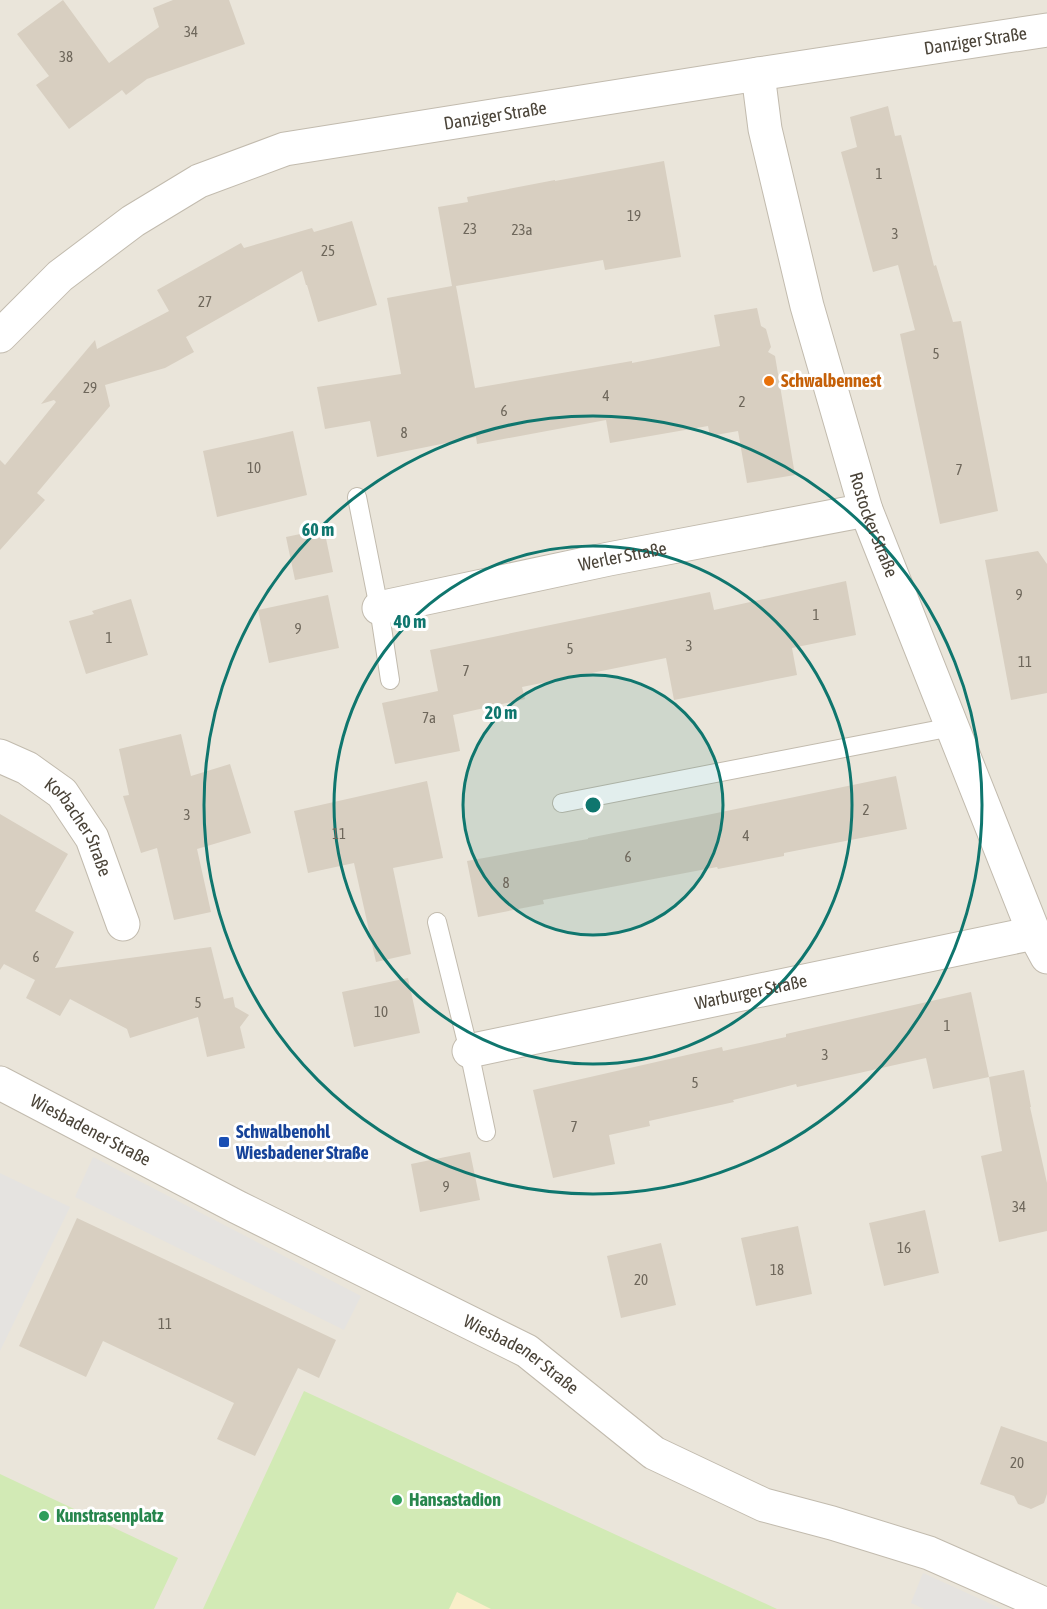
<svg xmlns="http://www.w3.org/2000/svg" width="1047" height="1609" font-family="'Asap Condensed',sans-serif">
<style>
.residential{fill:#eae5da}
.green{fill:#d2eab5}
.sand{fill:#f9efc9}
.parking{fill:#e5e3e0}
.building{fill:#d8cfc1}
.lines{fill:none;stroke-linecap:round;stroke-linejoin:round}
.service-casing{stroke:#c2bbae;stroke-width:20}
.minor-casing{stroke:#c2bbae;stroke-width:35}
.service{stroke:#fff;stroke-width:18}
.minor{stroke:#fff;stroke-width:33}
.ring{fill:none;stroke:#0f766e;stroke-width:3}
.food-dot{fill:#e8710a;stroke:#fff;stroke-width:2}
.transit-dot{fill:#1a4fb4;stroke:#fff;stroke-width:2}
.leisure-dot{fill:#2e9e5b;stroke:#fff;stroke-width:2}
.labels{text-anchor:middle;stroke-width:6;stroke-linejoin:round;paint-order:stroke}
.number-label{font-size:15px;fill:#6e675b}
.street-label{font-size:18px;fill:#4b4439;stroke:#fff}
.food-label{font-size:18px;font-weight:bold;fill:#c56008;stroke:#fff;text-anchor:start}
.transit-label{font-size:18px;font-weight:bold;fill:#164399;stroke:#fff;text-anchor:start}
.leisure-label{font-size:18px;font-weight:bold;fill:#27864d;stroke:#fff;text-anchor:start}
.centre{fill:#0f766e;stroke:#fff;stroke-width:3}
.ring-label{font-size:18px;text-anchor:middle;font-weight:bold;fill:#0f766e;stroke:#fff;stroke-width:6;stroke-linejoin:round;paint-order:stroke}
</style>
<rect width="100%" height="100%" fill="#f6f3ec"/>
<!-- residential -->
<path class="residential" d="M0 0H1047V1609H0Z"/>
<!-- green -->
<path class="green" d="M304 1391 777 1609H203Z
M0 1474 178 1558 154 1609H0Z"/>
<!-- sand -->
<path class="sand" d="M457 1592 491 1609H449Z"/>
<!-- parking -->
<path class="parking" d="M93 1157 361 1296 344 1330 75 1197Z
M0 1173 70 1207 0 1351Z
M923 1573 1002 1609H924L911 1603Z"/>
<!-- building -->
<path class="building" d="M63 0 109 63 159 27 153 8 173 0H229L245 44 147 79 126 95 122 90 69 129 36 85 49 76 17 34Z
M888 106 895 136 901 135 934 266 936 265 953 322 961 321 998 511 940 524 900 334 915 330 898 265 873 272 841 152 857 147 850 117Z
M664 161 681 257 605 270 603 260 456 286 475 388 632 361V363L720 346 714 315 757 308 761 326 766 329 771 347 768 352 775 356 795 475 747 483 738 431 710 436 708 426 610 443 606 420 477 444 476 437 377 457 370 421 325 429 317 387 401 374 387 298 452 286 438 207 468 202 467 197 555 180V181Z
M352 221 377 305 318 322 307 285H306L302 271 186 337 194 352 165 368 105 385 110 406 37 493 45 500 0 550V460L5 465 56 402 54 400 41 404 95 340 97 349 169 311 157 290 241 243 244 248 312 228 314 232Z
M293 431 307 495 217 517 203 451Z
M324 529 333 572 295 580 286 537Z
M1038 551 1047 564V693L1011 700 985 560Z
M846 581 856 635 792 648 797 675 674 700 666 658 522 687 525 699 453 715 460 751 395 764 382 703 438 691 430 650 710 592 714 610Z
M328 595 339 648 269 663 258 610Z
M131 599 148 655 86 674 69 621 94 614 92 611Z
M181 734 191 776 230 764 251 833 197 849 211 912 174 920 157 848 141 853 123 796 129 795 119 749Z
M896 776 907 829 784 853V856L718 869 717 867 543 900 544 904 478 917 467 861 588 839V838L707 815Z
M427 781 443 858 393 868 411 954 376 962 354 863 308 873 294 811Z
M0 814 68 854 35 911 74 932 55 968 211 947 224 999 233 997 235 1007 249 1015 240 1027 245 1048 207 1057 198 1017 130 1038 127 1029 70 999 60 1016 26 998 35 980 4 964 0 970Z
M408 978 420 1033 354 1047 342 992Z
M971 992 989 1077 1024 1070 1031 1107H1030L1047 1183V1231L999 1242 981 1156 1002 1151 989 1077 933 1089 926 1058 797 1087 796 1084 733 1100 734 1102 649 1121 650 1126 609 1135 615 1164 553 1178 533 1090 722 1047 723 1051 786 1037V1034Z
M470 1152 480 1200 420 1212 411 1164Z
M925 1210 939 1273 884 1286 869 1223Z
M77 1218 336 1340 319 1378 298 1368 255 1456 217 1439 234 1403 103 1341 86 1377 19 1346Z
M798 1226 812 1294 756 1306 741 1238Z
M661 1243 676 1305 621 1318 607 1256Z
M1001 1426 1047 1442V1494L1044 1503 1031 1509 1018 1504 1014 1496 980 1484Z"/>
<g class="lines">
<defs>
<path id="service" d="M357 497 379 608 390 680
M562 803 952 727
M437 922 469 1051 486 1132"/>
<g id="minor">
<path id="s1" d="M758 74 765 129 807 306 866 510 1034 933 1047 957"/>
<path id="s2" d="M0 336 60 276 133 221 199 181 285 149 758 74 1047 30"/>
<path id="s3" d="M379 608 609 559 866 510"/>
<path id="s4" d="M0 756 27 768 62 793 92 838 123 924"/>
<path id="s5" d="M469 1051 1034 933"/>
<path id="s6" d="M0 1083 237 1207 527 1351 654 1453 764 1505 832 1523 929 1553 1047 1605"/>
</g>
</defs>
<!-- service casing -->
<use href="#service" class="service-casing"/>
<!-- minor casing -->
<use href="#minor" class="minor-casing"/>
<!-- service -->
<use href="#service" class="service"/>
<!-- minor -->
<use href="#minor" class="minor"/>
</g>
<!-- distance rings -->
<circle cx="593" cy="805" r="130" fill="#0f766e" fill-opacity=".12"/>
<g class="ring">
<circle cx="593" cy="805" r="130"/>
<circle cx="593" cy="805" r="259"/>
<circle cx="593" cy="805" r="389"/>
</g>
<!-- markers -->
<circle class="food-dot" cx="769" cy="381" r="6"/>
<rect class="transit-dot" x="218" y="1136" width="12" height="12" rx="3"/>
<g class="leisure-dot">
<circle cx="397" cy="1500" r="6"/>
<circle cx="44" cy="1516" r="6"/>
</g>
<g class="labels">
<!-- number labels -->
<g class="number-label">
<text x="191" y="37">34</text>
<text x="66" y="62">38</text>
<text x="879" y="179">1</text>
<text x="634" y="221">19</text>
<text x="470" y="234">23</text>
<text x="522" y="235">23a</text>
<text x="895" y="239">3</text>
<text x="328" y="256">25</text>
<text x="205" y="307">27</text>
<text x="936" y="359">5</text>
<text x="90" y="393">29</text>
<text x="606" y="401">4</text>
<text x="742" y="407">2</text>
<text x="504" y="416">6</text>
<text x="404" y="438">8</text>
<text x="254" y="473">10</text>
<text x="959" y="475">7</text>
<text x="1019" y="600">9</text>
<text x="816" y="620">1</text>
<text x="298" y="634">9</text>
<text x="109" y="643">1</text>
<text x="689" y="651">3</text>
<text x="570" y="654">5</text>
<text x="1025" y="667">11</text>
<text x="466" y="676">7</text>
<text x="429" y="723">7a</text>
<text x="866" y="815">2</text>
<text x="187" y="820">3</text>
<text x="339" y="839">11</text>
<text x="746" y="841">4</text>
<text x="628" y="862">6</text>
<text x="506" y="888">8</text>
<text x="36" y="962">6</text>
<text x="198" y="1008">5</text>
<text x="381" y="1017">10</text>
<text x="947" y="1031">1</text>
<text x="825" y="1060">3</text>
<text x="695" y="1088">5</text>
<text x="574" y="1132">7</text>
<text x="446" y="1192">9</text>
<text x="1019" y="1212">34</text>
<text x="904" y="1253">16</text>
<text x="777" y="1275">18</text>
<text x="641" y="1285">20</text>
<text x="165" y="1329">11</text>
<text x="1017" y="1468">20</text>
</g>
<!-- street labels -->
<g class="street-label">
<text dy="6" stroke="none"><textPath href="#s2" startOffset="1044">Danziger Straße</textPath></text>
<text dy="6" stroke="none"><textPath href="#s2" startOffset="558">Danziger Straße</textPath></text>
<text dy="6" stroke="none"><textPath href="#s1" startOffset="466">Rostocker Straße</textPath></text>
<text dy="6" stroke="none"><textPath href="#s3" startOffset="249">Werler Straße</textPath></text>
<text dy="6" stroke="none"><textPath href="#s4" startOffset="110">Korbacher Straße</textPath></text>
<text dy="6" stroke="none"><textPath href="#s5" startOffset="288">Warburger Straße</textPath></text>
<text dy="6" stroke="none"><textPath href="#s6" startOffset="102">Wiesbadener Straße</textPath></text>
<text dy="6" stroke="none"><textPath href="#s6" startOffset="588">Wiesbadener Straße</textPath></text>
</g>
<!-- food labels -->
<g class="food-label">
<text x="781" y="387">Schwalbennest</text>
</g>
<!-- transit labels -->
<g class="transit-label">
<text x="236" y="1138">Schwalbenohl<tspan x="236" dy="21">Wiesbadener Straße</tspan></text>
</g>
<!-- leisure labels -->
<g class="leisure-label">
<text x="409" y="1506">Hansastadion</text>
<text x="56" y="1522">Kunstrasenplatz</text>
</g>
</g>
<circle cx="593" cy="805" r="9" class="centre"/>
<g class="ring-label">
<text x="318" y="536">60 m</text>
<text x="410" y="628">40 m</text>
<text x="501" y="719">20 m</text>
</g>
</svg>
